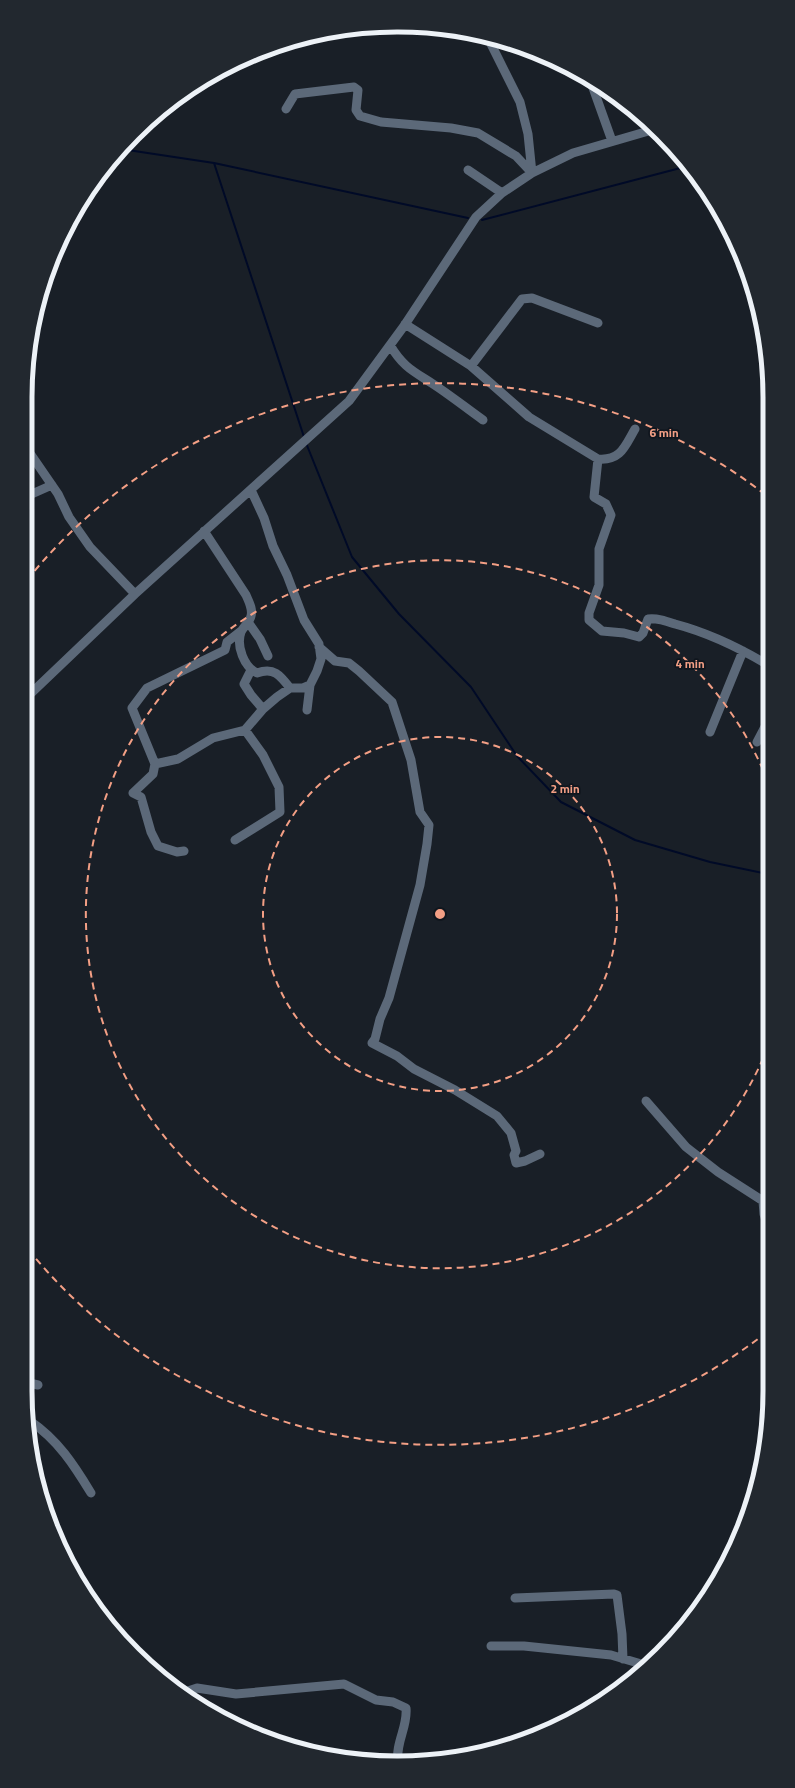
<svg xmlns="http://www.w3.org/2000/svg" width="795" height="1788" font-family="'Titillium Web',sans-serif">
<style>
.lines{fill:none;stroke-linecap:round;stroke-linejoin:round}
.stream{stroke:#000a27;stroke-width:2}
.minor{stroke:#5c6979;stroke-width:9}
.ring{fill:none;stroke:#f39f85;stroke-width:2;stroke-dasharray:7 5}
.rim{fill:none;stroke:#edf2f7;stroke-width:5}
.centre{fill:#f39f85;stroke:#10161e;stroke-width:2}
.ring-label{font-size:12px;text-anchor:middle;font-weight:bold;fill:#f39f85;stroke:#10161e;stroke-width:3.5;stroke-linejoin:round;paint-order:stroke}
</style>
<rect width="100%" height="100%" fill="#191f27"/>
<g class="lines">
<!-- stream -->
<path class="stream" d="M121 149 214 163 468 218
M214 163 304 437
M482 220 688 166
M306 443 352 557 399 614 471 687 517 756 561 802 635 840 710 862 768 874"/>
<!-- minor -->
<path class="minor" d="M488 38 520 102 528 134 532 173
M592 85 612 141
M286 109 295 94 354 87 358 90 356 110 360 116 381 122 451 128 478 133 516 156 532 173
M468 170 502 193
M405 324 471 366 529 417 598 459C621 461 625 446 635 429
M390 345C403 367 413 371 433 384 450 395 466 408 483 420
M471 366 522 299 532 298 598 323
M25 446 58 494 69 517 90 547 135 594
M598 459 594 497 606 504 611 515 599 549V585L589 613V620L602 631 624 633 639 637 643 633 648 619C658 618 666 621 675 624 709 633 738 647 768 665
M251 490 264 518 273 546 287 575 304 620 319 644 321 659 317 671 310 685 307 710
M25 497 52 485
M204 531 246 595C249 602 253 609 251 616 250 622 243 627 241 632 236 646 244 667 257 673 274 667 280 675 290 688
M248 622 260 639 268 656
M319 647 335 661 349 663 359 671 392 702 411 760 420 812 429 825 427 844 420 885 389 998 380 1019 375 1039 372 1043 397 1056 414 1069 455 1090 497 1116 511 1133 516 1151 514 1155 516 1163 525 1161 540 1154
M251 670 244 684 251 695 263 709
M25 699 135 594 349 401 404 326 476 217 502 193 532 173 573 153 652 130
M710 732 743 651
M757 742 768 721
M155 764 178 759 213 738 245 730 263 709 277 697 290 688H303L310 685
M235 840 280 812 279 787 263 755 245 730
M184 851 177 852 158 846 151 832 141 797 133 793 153 774 155 764 132 708 147 688 225 650 227 642 241 631
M646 1101 686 1147 718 1172 763 1201 764 1214 769 1229
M25 1382 38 1385
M30 1421C58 1440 74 1465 91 1493
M515 1598 614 1594 617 1595 622 1634 623 1659
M491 1646H524L611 1655 648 1666
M185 1692 197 1688 236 1694 344 1684 376 1700 393 1702 406 1708C408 1727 395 1743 398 1763"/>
</g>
<!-- distance rings -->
<g class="ring">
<circle cx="440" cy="914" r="177"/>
<path d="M768 1047A354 354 0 1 1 767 779"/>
<path d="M767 1332A531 531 0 0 1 27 1248M27 580A531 531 0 0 1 767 496"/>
</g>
<!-- crop -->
<path d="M0 0H795V1788H0ZM397 32H398A365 365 0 0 1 763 397V1391A365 365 0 0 1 398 1756H397A365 365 0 0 1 32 1391V397A365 365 0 0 1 397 32Z" fill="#22282f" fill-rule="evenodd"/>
<path class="rim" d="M397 32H398A365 365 0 0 1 763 397V1391A365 365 0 0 1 398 1756H397A365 365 0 0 1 32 1391V397A365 365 0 0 1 397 32Z"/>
<circle cx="440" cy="914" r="6" class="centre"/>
<g class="ring-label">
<text x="664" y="437">6 min</text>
<text x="690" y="668">4 min</text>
<text x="565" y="793">2 min</text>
</g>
</svg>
